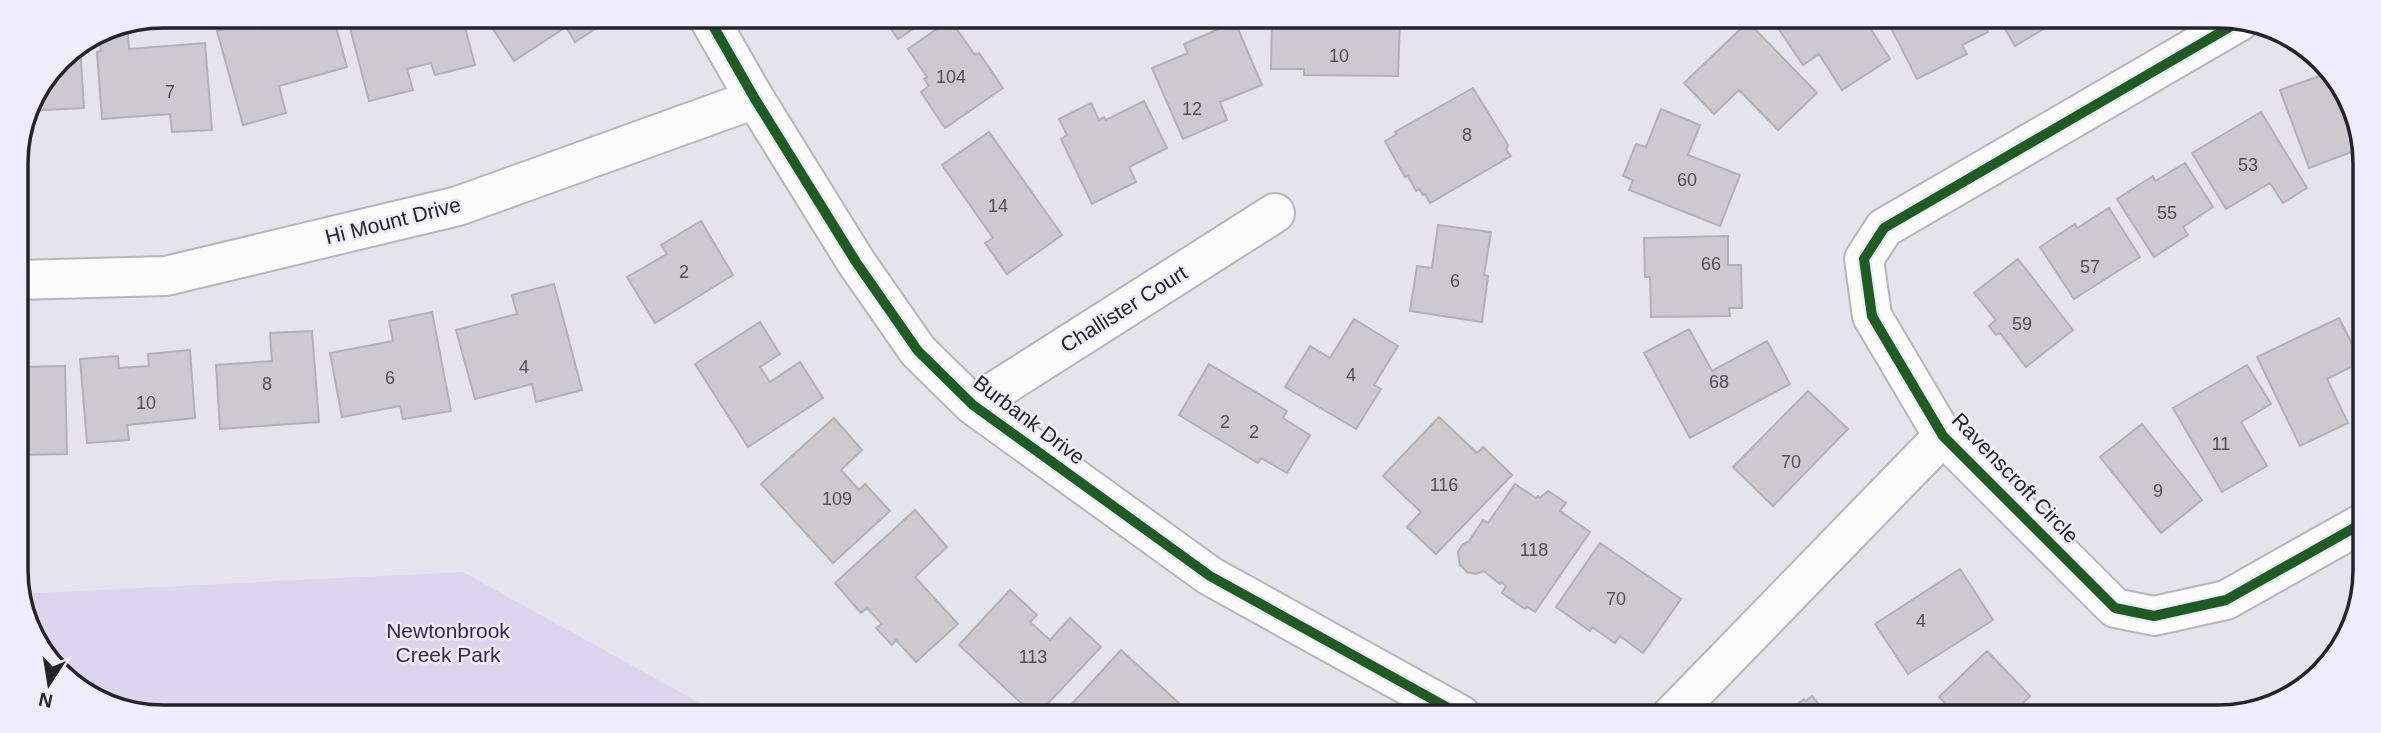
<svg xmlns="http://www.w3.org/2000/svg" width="2381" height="733" font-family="Arial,sans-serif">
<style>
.green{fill:#dbd5f0}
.building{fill:#cdc9cf;stroke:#b4afb5;stroke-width:2}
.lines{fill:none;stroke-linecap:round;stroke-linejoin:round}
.minor-casing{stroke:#b7b5bc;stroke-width:42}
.minor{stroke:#fbfbfc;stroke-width:38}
.cycleway-casing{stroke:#efecfd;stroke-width:15}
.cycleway{stroke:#1b5e20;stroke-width:10}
.labels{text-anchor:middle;stroke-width:5;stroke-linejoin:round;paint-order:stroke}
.number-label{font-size:18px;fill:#514f55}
.street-label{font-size:21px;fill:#25242a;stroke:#efecfd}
.park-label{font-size:21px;fill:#35235e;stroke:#efecfd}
.rim{fill:none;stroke:#25242a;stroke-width:3.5}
</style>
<rect width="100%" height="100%" fill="#e5e3ec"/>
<!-- green -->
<path class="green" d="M463 572 718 713 125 712 53 667 19 598V594Z"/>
<!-- building -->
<path class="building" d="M290 16H333L347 67 279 86 286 113 243 125 217 31 260 19 263 29 291 21Z
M362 16H462L475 65 435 75 431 63 407 69 413 90 369 101 348 20Z
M485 17H613L575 42 566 27 514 61Z
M883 18H929L898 39Z
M1305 19H1400L1398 76 1304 75V69H1271L1272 21H1305Z
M950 20 975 55 979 53 1003 88 945 128 921 92 929 86 924 79 927 77 908 49Z
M1784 20H1865L1890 59 1842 90 1819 54 1803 65 1776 25Z
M1887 20H1982L1988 32 1962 45 1967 54 1917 79Z
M2000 20H2065L2059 24 2057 21 2015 46Z
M1235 22 1262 85 1220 102 1227 120 1183 139 1152 68 1188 53 1184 44Z
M1748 22 1817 93 1778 130 1739 90 1714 114 1684 83Z
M127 23 129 49 205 43 212 130 172 132 170 114 102 119 97 52 101 51 99 32 107 27Z
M80 45 84 108 26 111 59 59Z
M2331 72 2362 135V148L2309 168 2280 90Z
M1473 88 1508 145 1506 150 1511 156 1430 203 1425 194 1423 195 1419 189 1416 191 1408 176 1405 177 1385 141 1397 134 1395 132Z
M1144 101 1167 148 1129 167 1136 182 1092 204 1061 139 1067 135 1059 119 1091 103 1099 120 1104 117 1106 120Z
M1661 109 1700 125 1688 155 1740 175 1720 226 1629 190 1633 180 1623 176 1636 144 1646 147Z
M2261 112 2307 188 2283 203 2270 183 2226 209 2192 153Z
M989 132 1062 235 1007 274 985 243 993 238 942 165Z
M2185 163 2213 207 2183 227 2188 235 2154 257 2117 199 2153 176 2155 181Z
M2109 208 2140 257 2074 299 2040 247 2075 224 2077 228Z
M701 221 733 275 655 323 627 277 667 254 661 245Z
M1438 225 1491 232 1484 275 1488 276 1482 322 1410 311 1417 266 1432 268Z
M1728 236V265H1741L1742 308H1729L1730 316 1651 317 1650 277H1645L1644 238Z
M2018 259 2073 330 2026 367 2000 333 1996 335 1989 326 1996 320 1974 293Z
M554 284 582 390 536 402 532 384 475 399 456 330 517 314 512 295Z
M432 312 451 411 403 419 400 406 342 417 330 353 393 341 389 321Z
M2339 318 2361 362 2327 379 2348 423 2300 446 2257 357Z
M1354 319 1398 346 1374 385 1381 389 1356 429 1285 387 1310 346 1330 358Z
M760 322 780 354 760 367 770 382 800 362 823 398 748 447 695 364Z
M1689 329 1712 371 1767 341 1790 384 1690 438 1644 353Z
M312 331 319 422 220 429 216 365 272 361 270 333Z
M190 350 195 418 127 425 129 440 87 443 80 359 118 356 119 368 149 366 148 354Z
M1209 364 1287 411 1283 418 1310 435 1287 473 1261 458 1258 463 1179 415Z
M2247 365 2271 404 2241 422 2267 466 2222 492 2173 408Z
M65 366 67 454 18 455 17 367Z
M1808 391 1848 429 1773 506 1733 467Z
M1439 417 1477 453 1483 447 1512 475 1436 554 1407 527 1421 512 1383 476Z
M834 418 862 450 841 470 859 490 865 484 890 511 833 563 761 484Z
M2142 424 2202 500 2161 533 2100 457Z
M1515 484 1536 498 1538 496 1540 498 1548 491 1566 503 1560 511 1590 532 1535 612 1527 607 1525 609 1502 593 1506 586 1501 582 1500 584 1484 571 1476 574 1467 572 1460 565 1459 561 1458 552 1462 545 1469 541 1483 520 1488 523Z
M915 510 947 547 915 577 958 624 916 662 896 640 892 645 876 628 882 624 867 608 861 613 835 583Z
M1600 543 1681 599 1643 653 1620 636 1615 643 1592 627 1590 631 1556 607Z
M1960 569 1993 620 1908 674 1875 624Z
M1010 590 1037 615 1030 622 1050 640 1070 618 1101 647 1038 714H1033L959 645Z
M1121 650 1192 715 1079 714 1070 706Z
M1987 651 2030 696 2023 703 2035 717 1958 716 1939 697Z
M1812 696 1826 713 1830 711 1834 716H1789L1793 712 1791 709 1804 699 1806 701Z"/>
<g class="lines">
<defs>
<path id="minor" d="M708 17 755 99 856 262 918 351 973 405 1210 576 1461 715
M2240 21 1884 228 1864 259 1872 316 1943 436 2115 608 2154 616 2226 600 2361 524
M17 280 166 276 458 206 755 99
M973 405 1275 213
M1671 716 1943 436"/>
</defs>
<!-- minor casing -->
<use href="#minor" class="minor-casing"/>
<!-- minor -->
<use href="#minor" class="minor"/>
<defs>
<path id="cycleway" d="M708 17 755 99 856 262 918 351 973 405 1210 576 1461 715
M2240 21 1884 228 1864 259 1872 316 1943 436 2115 608 2154 616 2226 600 2361 524"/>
</defs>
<!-- cycleway casing -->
<use href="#cycleway" class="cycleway-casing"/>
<!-- cycleway -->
<use href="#cycleway" class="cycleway"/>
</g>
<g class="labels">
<!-- number labels -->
<g class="number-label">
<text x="1339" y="62">10</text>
<text x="951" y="83">104</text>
<text x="170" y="98">7</text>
<text x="1192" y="115">12</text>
<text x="1467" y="141">8</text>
<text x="2248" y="171">53</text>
<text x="1687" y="186">60</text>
<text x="998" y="212">14</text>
<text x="2167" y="219">55</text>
<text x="1711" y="270">66</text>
<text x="2090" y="273">57</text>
<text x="684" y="278">2</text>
<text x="1455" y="287">6</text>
<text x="2022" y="330">59</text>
<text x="524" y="373">4</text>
<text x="1351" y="381">4</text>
<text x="390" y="384">6</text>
<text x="1719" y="388">68</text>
<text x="267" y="390">8</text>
<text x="146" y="409">10</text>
<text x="1225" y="428">2</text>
<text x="1254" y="438">2</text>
<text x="2221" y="450">11</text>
<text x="1791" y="468">70</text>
<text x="1444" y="491">116</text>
<text x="2158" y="497">9</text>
<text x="837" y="505">109</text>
<text x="1534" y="556">118</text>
<text x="1616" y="605">70</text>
<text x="1921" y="627">4</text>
<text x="1033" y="663">113</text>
</g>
<!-- street labels -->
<g class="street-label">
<text transform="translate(393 221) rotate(-14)" y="7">Hi Mount Drive</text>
<text transform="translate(1124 309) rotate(-32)" y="7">Challister Court</text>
<text transform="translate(1029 420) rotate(37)" y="7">Burbank Drive</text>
<text transform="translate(2015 478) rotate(46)" y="7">Ravenscroft Circle</text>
</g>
<!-- park labels -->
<g class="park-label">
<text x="448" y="638">Newtonbrook<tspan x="448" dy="24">Creek Park</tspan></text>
</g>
</g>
<!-- crop -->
<path d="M0 0H2381V733H0ZM163 28H2218A135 135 0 0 1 2353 163V570A135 135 0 0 1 2218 705H163A135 135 0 0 1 28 570V163A135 135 0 0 1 163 28Z" fill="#efecfd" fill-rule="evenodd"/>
<path class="rim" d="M163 28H2218A135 135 0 0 1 2353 163V570A135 135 0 0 1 2218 705H163A135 135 0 0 1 28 570V163A135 135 0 0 1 163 28Z"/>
<!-- north arrow -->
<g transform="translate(49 684) rotate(192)" stroke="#efecfd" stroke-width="5" paint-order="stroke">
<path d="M0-5L12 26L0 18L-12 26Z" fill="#25242a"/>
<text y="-10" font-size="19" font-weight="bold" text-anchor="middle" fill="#25242a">N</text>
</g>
</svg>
